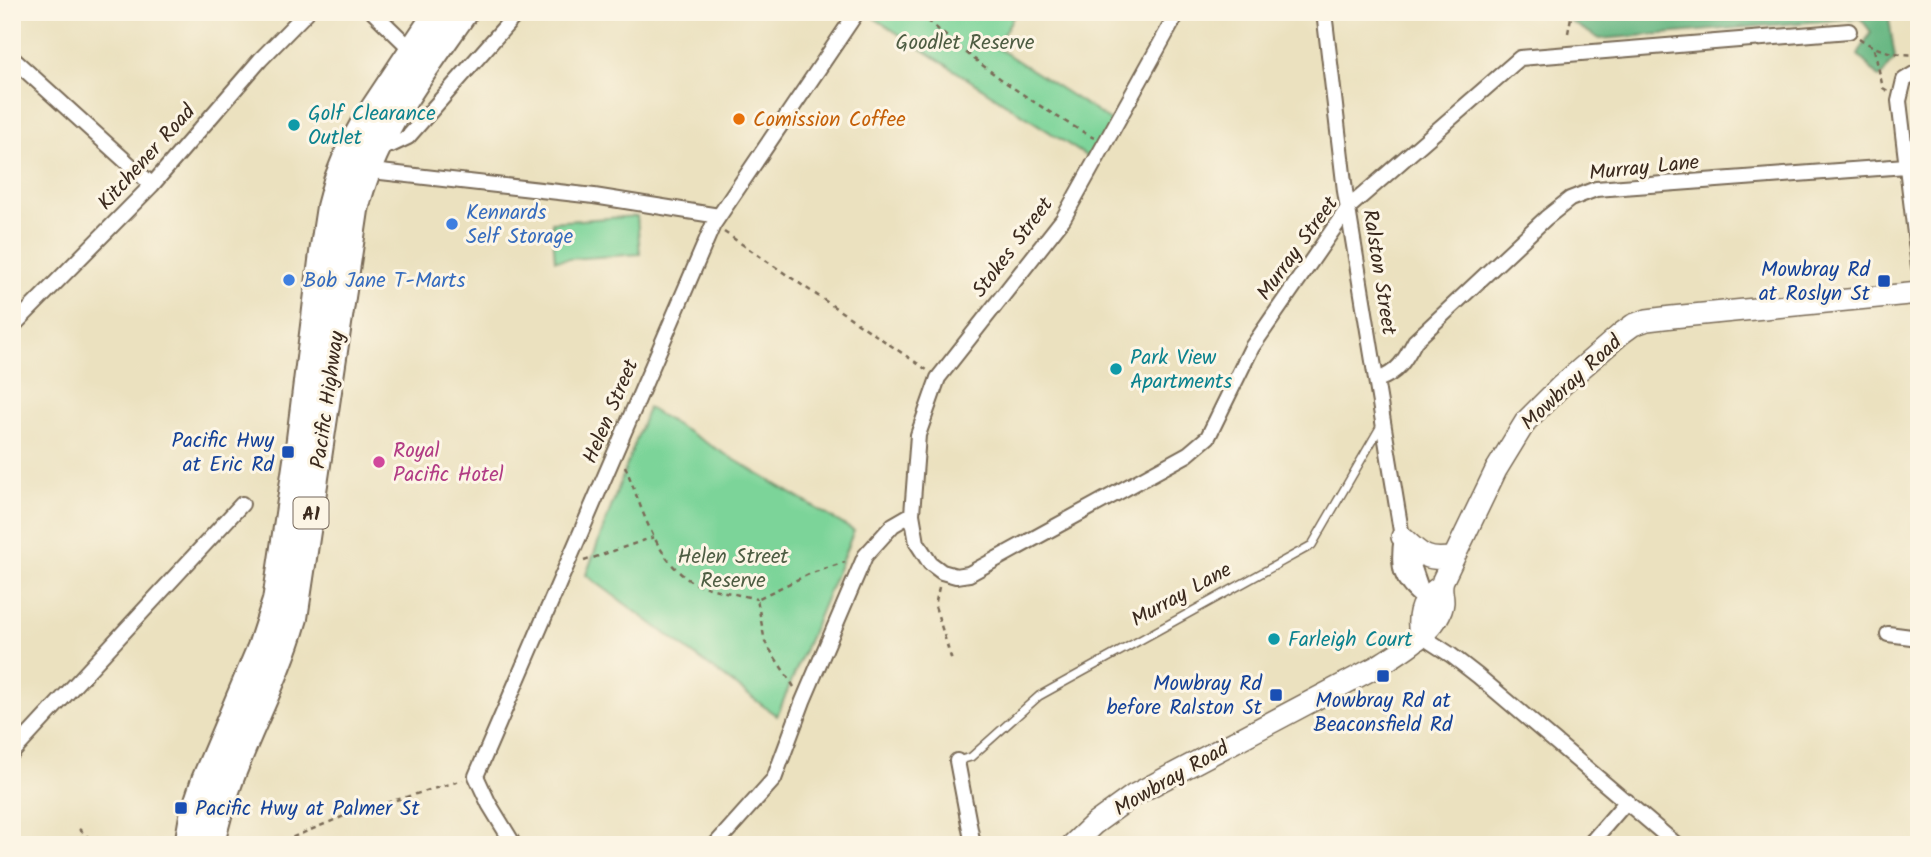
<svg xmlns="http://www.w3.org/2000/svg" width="1931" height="857" font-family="Kalam,sans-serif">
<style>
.green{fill:#7cd499;stroke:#5c7f5c;stroke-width:2}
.forest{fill:#65b681;stroke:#507050;stroke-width:2}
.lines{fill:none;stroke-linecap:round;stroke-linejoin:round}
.lane-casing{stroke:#796a56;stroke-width:10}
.street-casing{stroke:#796a56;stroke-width:18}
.secondary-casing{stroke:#796a56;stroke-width:24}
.highway-casing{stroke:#796a56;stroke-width:30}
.path{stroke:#796a56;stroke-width:2.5;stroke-dasharray:5 5;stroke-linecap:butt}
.lane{stroke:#fff;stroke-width:7}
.street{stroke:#fff;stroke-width:14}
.secondary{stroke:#fff;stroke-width:21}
.highway{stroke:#fff;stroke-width:26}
.food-dot{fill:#e8710a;stroke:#fcf5e5;stroke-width:2.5}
.culture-dot{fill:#0f9aa8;stroke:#fcf5e5;stroke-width:2.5}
.shop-dot{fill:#3f7fe0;stroke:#fcf5e5;stroke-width:2.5}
.transit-dot{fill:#1a4fb4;stroke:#fcf5e5;stroke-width:2.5}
.hotel-dot{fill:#d1479c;stroke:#fcf5e5;stroke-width:2.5}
.labels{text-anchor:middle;stroke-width:6;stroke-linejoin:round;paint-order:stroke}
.shield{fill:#fcf5e5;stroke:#75675a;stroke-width:2}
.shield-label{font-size:19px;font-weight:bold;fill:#3b2a1e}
.park-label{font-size:21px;fill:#4e5d43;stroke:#fcf5e5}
.culture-label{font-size:21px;fill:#0d838f;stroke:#fcf5e5;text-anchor:start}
.food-label{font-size:21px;fill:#c56008;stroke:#fcf5e5;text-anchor:start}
.street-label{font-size:21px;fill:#3b2a1e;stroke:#fcf5e5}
.shop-label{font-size:21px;fill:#366cbe;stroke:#fcf5e5;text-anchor:start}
.transit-label{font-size:21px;fill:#164399;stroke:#fcf5e5;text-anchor:end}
.hotel-label{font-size:21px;fill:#b23c85;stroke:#fcf5e5;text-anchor:start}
</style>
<rect width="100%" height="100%" fill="#fcf5e5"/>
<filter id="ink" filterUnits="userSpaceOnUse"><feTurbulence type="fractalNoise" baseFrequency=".0143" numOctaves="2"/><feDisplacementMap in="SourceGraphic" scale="14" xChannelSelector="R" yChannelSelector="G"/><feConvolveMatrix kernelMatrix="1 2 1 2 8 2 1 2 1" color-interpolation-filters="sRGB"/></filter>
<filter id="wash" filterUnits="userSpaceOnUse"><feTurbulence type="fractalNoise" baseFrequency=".00686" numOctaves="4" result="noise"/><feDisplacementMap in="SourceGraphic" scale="28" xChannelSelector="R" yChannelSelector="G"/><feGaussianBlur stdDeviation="1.57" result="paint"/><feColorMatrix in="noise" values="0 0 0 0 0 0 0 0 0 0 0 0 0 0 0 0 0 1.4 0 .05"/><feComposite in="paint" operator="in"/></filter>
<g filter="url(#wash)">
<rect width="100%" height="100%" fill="#ebe1bf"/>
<!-- green -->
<path class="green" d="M877 12H1016L996 47 1114 123 1094 161 874 18Z
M637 216 640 254 555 260 552 222Z
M648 408 854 531 777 716 586 575Z"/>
<!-- forest -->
<path class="forest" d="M1554 12H1888L1895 58 1880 78 1858 55 1871 32 1860 18 1600 39Z"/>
</g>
<g filter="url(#ink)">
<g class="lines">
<defs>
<path id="lane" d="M957 761 971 757 1039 696 1312 545 1382 424"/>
<path id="street" d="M373 12 412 50
M1178 12 1063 219 938 378 918 435 912 514 917 543 930 563 942 572 956 576 969 574 1188 454 1208 437 1252 347 1348 208 1520 58 1849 31
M1324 12 1345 191 1402 537C1397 567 1400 582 1425 600
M12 58 152 185
M1919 71 1904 80 1899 101 1919 267
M375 142 391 145 408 137 518 12
M363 170 594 196 719 216
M12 327 152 185 260 60 307 12
M1377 380C1398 373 1405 360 1415 341L1546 218 1570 199 1596 189 1906 166
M1406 545 1425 600
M1888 634 1919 638
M1420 635 1451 655 1478 676 1677 845
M12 753 242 504
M957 761 973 845
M514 845 489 804 476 776 713 225 857 12
M715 845 774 779 803 701 865 556 893 525 912 514
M1589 845 1627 801"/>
<path id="secondary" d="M1402 537C1421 555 1427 562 1454 557
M1420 635C1416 614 1421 598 1441 586
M1072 845 1094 824 1134 795 1376 667C1397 654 1441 629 1443 602 1443 593 1440 588 1443 580L1496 470 1526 421 1561 386 1622 333 1633 325 1647 320 1672 317 1919 293"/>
<path id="highway" d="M188 845 193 816 205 780 261 647 276 601 299 447 323 253 330 207 337 181 349 151 365 122 438 12
M211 845C226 765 272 696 294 618L355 210C372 136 421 74 464 12"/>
</defs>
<!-- lane casing -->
<use href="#lane" class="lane-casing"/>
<!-- street casing -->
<use href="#street" class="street-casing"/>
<!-- secondary casing -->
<use href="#secondary" class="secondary-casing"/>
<!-- highway casing -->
<use href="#highway" class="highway-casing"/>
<!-- path -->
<path class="path" d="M923 12 925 18C977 64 1032 104 1094 138
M1568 33 1572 12
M1859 38C1877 51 1897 56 1919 54
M1874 49 1883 88 1888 91
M724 232 927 370
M625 466C641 504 653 555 689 580 700 588 742 595 757 599
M584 561 654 537
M939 587 935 606 952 661
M794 687 765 642 757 599 809 574 845 562
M79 829 97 845
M274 845 349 814 463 780"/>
<!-- lane -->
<use href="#lane" class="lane"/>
<!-- street -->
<use href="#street" class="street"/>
<!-- secondary -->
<use href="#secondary" class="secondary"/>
<!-- highway -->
<use href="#highway" class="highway"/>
</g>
</g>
<!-- markers -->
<circle class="food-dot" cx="739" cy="119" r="7"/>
<g class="culture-dot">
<circle cx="294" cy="125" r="7"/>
<circle cx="1116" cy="369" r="7"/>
<circle cx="1274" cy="639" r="7"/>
</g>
<g class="shop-dot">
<circle cx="452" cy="224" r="7"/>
<circle cx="289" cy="280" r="7"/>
</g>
<g class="transit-dot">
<rect x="1877" y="274" width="14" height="14" rx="3.5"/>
<rect x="281" y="445" width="14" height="14" rx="3.5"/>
<rect x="1376" y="669" width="14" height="14" rx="3.5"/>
<rect x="1269" y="688" width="14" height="14" rx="3.5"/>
<rect x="174" y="801" width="14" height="14" rx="3.5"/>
</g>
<circle class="hotel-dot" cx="379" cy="462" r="7"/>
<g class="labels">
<!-- shield labels -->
<rect class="shield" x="293.5" y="497.5" width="35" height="31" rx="5"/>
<g class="shield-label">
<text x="311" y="520">A1</text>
</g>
<!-- park labels -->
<g class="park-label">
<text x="965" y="49">Goodlet Reserve</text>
<text x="733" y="563">Helen Street<tspan x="733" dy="24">Reserve</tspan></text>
</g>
<!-- culture labels -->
<g class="culture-label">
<text x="308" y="120">Golf Clearance<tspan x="308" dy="24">Outlet</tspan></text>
<text x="1130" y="364">Park View<tspan x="1130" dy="24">Apartments</tspan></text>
<text x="1288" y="646">Farleigh Court</text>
</g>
<!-- food labels -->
<g class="food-label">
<text x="753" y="126">Comission Coffee</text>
</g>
<!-- street labels -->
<g class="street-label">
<text transform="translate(146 157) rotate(-48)" y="7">Kitchener Road</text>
<text transform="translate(1644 167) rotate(-6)" y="7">Murray Lane</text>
<text transform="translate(1012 247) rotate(-53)" y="7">Stokes Street</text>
<text transform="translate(1297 248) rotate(-54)" y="7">Murray Street</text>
<text transform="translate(1380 272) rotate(81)" y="7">Ralston Street</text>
<text transform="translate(1571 382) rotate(-43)" y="7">Mowbray Road</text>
<text transform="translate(327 400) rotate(-82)" y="7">Pacific Highway</text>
<text transform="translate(610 411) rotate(-67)" y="7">Helen Street</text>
<text transform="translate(1181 594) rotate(-29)" y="7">Murray Lane</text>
<text transform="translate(1171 778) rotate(-30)" y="7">Mowbray Road</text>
</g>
<!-- shop labels -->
<g class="shop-label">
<text x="466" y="219">Kennards<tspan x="466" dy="24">Self Storage</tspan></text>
<text x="303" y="287">Bob Jane T-Marts</text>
</g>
<!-- transit labels -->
<g class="transit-label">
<text x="1870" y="276">Mowbray Rd<tspan x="1870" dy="24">at Roslyn St</tspan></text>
<text x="274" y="447">Pacific Hwy<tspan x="274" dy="24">at Eric Rd</tspan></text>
<text x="1262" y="690">Mowbray Rd<tspan x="1262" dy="24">before Ralston St</tspan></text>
<text x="1383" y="707" text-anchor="middle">Mowbray Rd at<tspan x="1383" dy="24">Beaconsfield Rd</tspan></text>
<text x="195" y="815" text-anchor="start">Pacific Hwy at Palmer St</text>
</g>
<!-- hotel labels -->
<g class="hotel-label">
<text x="393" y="457">Royal<tspan x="393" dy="24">Pacific Hotel</tspan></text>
</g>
</g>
<!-- margin -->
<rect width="1931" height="857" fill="none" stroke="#fcf5e5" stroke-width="42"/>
</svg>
